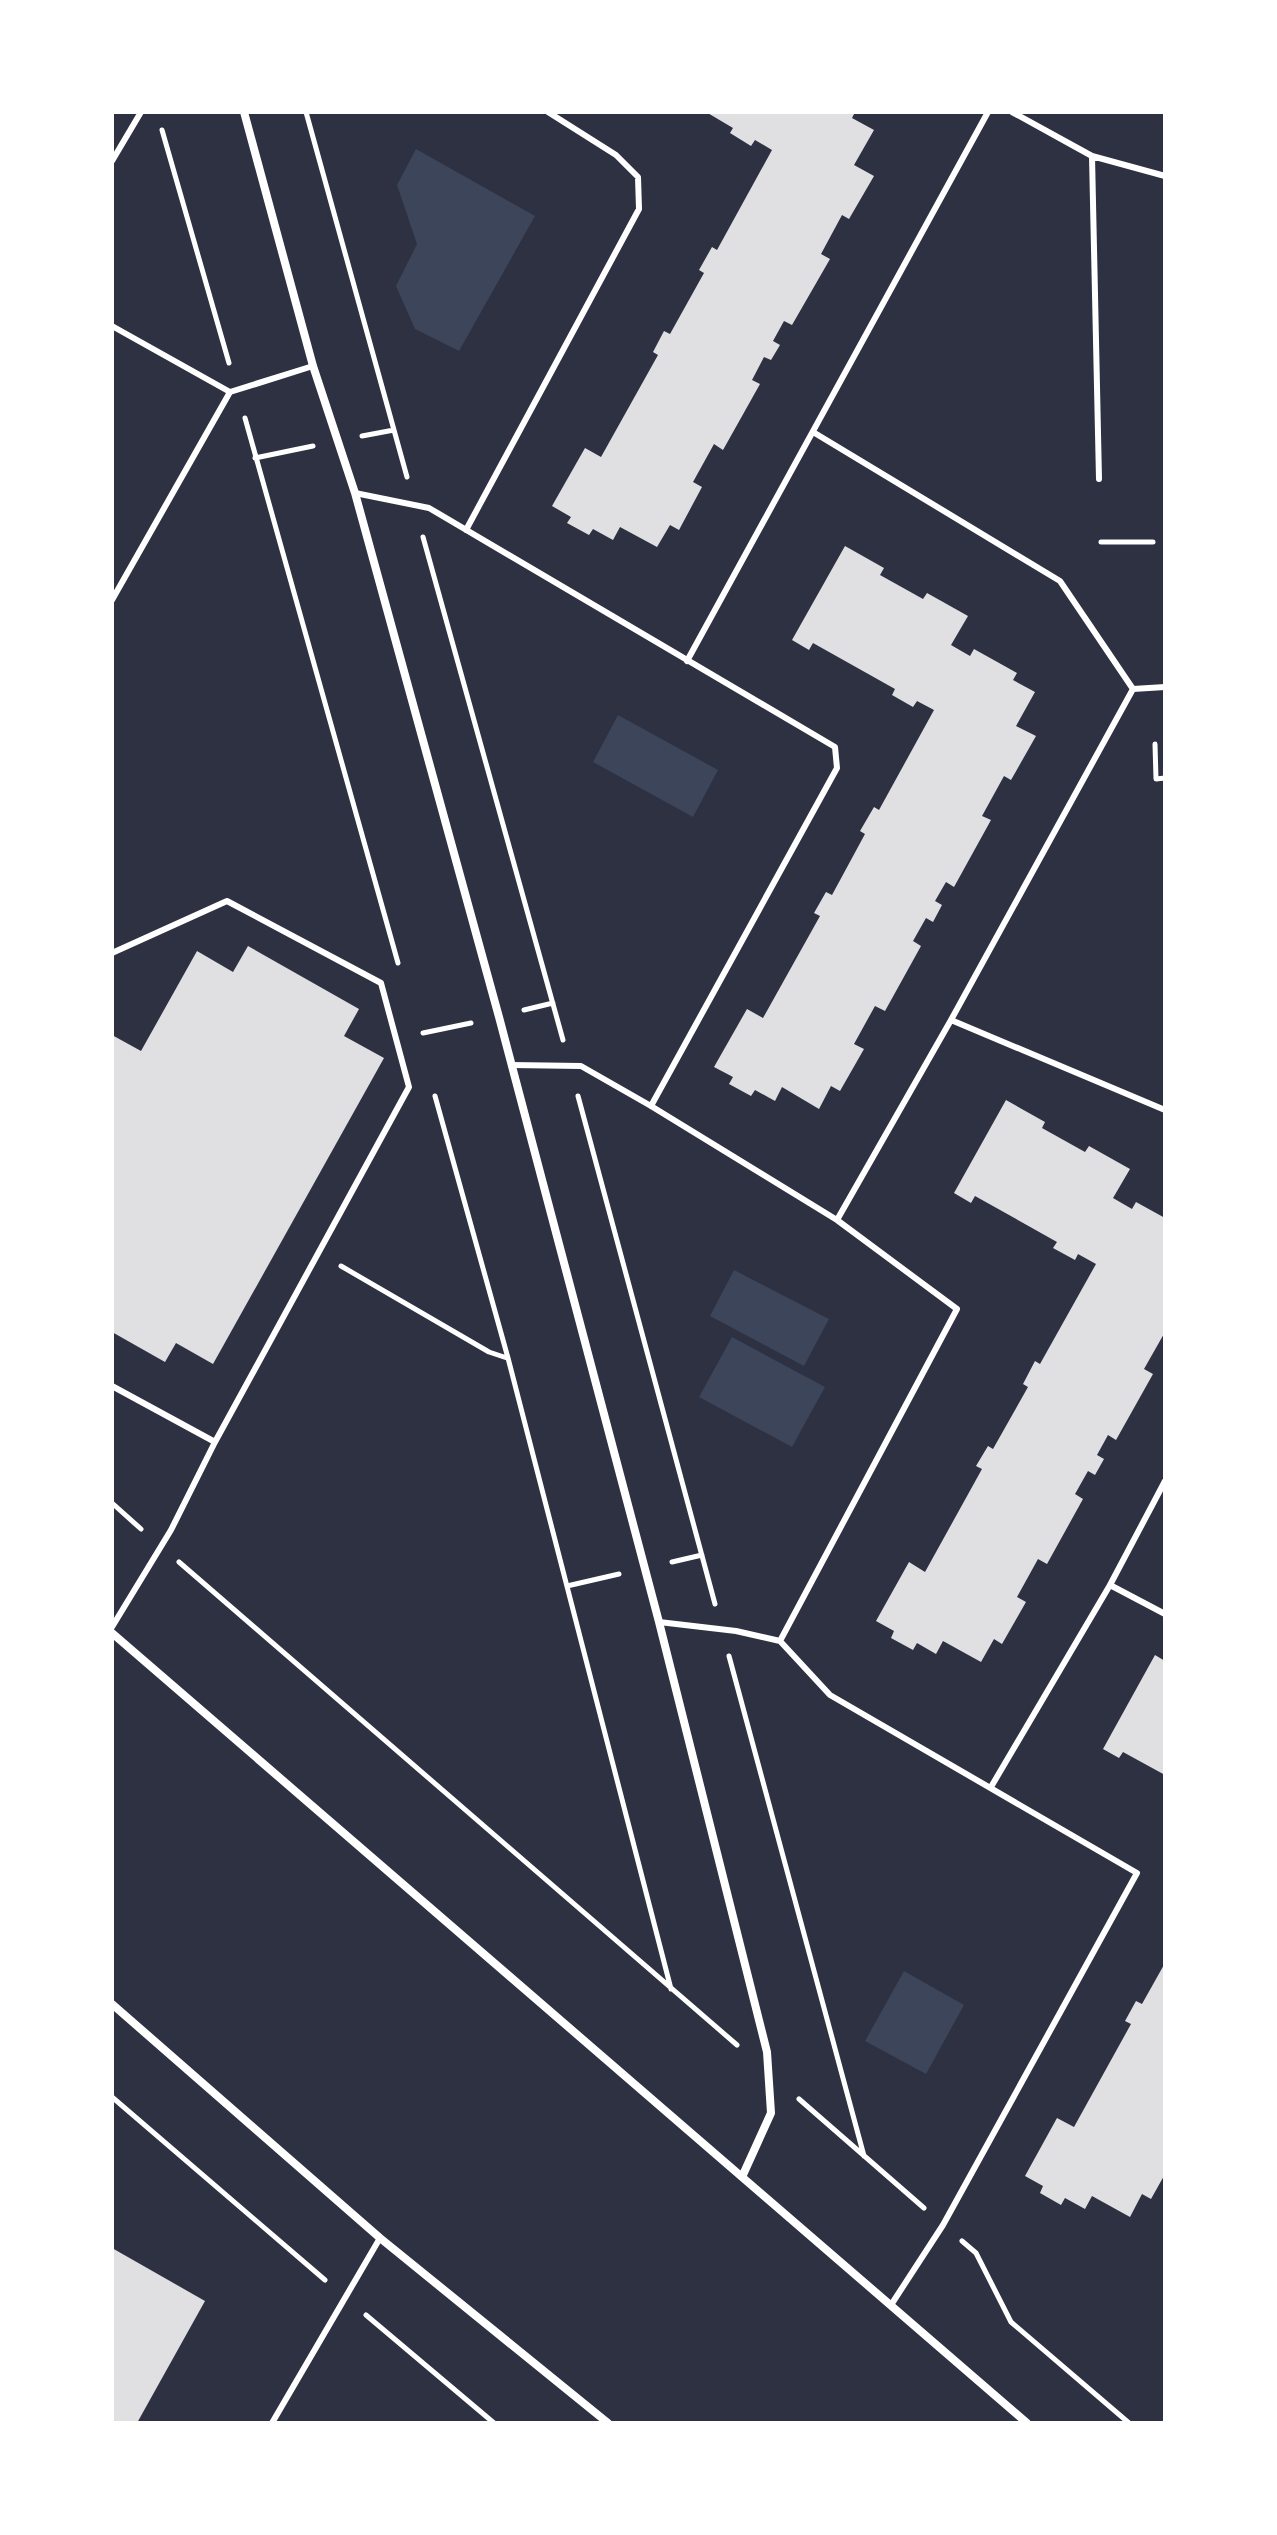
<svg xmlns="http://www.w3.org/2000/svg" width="1277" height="2535" font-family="'Fira Sans Condensed',sans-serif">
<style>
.green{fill:#3c4559}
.building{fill:#e0e0e3}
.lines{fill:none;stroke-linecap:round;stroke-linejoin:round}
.path{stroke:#fff;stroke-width:5}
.service{stroke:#fff;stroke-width:6}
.minor{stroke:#fff;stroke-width:8}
</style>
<rect width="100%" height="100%" fill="#2d3142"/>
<!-- green -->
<path class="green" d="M416 149 535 216 459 351 415 329 396 286 417 244 397 185Z
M618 715 718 770 693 817 593 762Z
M734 1270 829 1319 804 1366 710 1316Z
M732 1337 825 1387 792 1447 699 1397Z
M904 1971 964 2005 926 2074 865 2041Z"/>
<!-- building -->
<path class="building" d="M706 112H855L852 118 874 130 854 165 874 176 849 219 842 215 821 254 830 259 792 325 784 321 773 341 780 345 771 360 764 357 752 380 760 384 723 450 714 444 693 482 702 487 679 530 670 525 657 547 620 527 613 540 593 529 589 535 567 523 571 517 552 506 585 448 601 457 658 355 653 352 664 331 670 334 704 273 699 270 712 247 717 250 772 150 755 140 751 146 730 133 733 128Z
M845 546 884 568 880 575 923 599 927 593 968 616 951 645 970 656 974 649 1017 673 1013 680 1035 692 1016 726 1036 736 1011 780 1004 776 982 816 991 820 954 887 946 882 935 901 942 905 933 922 926 918 913 941 921 946 885 1011 875 1006 854 1044 864 1049 840 1091 831 1086 819 1109 782 1087 775 1101 755 1090 751 1096 729 1084 733 1077 714 1067 747 1009 763 1018 820 916 814 913 826 892 832 895 865 834 860 831 874 807 879 810 934 710 917 701 913 707 892 695 895 689 813 643 809 650 792 640Z
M248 946 359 1009 344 1036 384 1058 213 1364 176 1343 165 1362 112 1332V1035L141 1051 197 951 233 972Z
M1006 1100 1045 1122 1042 1128 1085 1152 1089 1146 1130 1169 1113 1198 1132 1209 1136 1202 1165 1218V1332L1144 1369 1153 1374 1116 1440 1108 1435 1097 1455 1104 1459 1095 1475 1088 1471 1075 1494 1083 1499 1047 1564 1038 1559 1017 1597 1026 1602 1002 1644 994 1639 981 1662 943 1641 936 1654 917 1643 913 1650 891 1638 894 1631 876 1621 909 1562 925 1572 982 1469 976 1466 988 1446 993 1449 1028 1387 1023 1384 1035 1361 1040 1364 1096 1264 1078 1254 1075 1260 1053 1248 1057 1242 975 1196 971 1203 954 1193Z
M1155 1655 1165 1661V1775L1123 1752 1119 1758 1103 1749Z
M1165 1963V2174L1151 2199 1142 2194 1130 2217 1092 2196 1085 2209 1065 2198 1061 2205 1040 2193 1043 2186 1025 2176 1057 2118 1074 2127 1131 2024 1125 2021 1136 2001 1142 2004Z
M112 2248 205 2301 137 2423H112Z"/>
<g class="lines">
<!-- path -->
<path class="path" d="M306 112 407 477
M162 130 229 363
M245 418 398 963
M362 436 394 430
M255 458 313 446
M423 537 563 1040
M1101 542H1153
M1155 744 1156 779 1165 778
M524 1010 553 1003
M423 1033 471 1023
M435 1096 508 1358 671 1989
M578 1096 715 1604
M341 1266 489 1352 507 1358
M112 1503 141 1529
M179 1562 737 2045
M672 1562 702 1555
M567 1586 619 1574
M729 1656 864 2156
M112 2097 325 2280
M799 2099 924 2208
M962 2241 976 2253 1011 2322 1129 2423
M366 2315 494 2423"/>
<!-- service -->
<path class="service" d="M1012 112 1092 156 1165 176
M1092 156 1099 479
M112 161 141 112
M112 326 230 392
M813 432 1060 581 1133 689
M355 493 429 508 835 747 837 768 651 1106
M466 530 639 209 638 177 616 155 548 112
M112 600 230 392 313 366
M687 661 988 112
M112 953 227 901 381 983 409 1087 215 1442 171 1530 112 1627
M951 1020 1165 1110
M511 1065 581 1066 651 1106 837 1220 957 1309 780 1641 736 1631 659 1622
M837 1220 951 1020 1133 689 1165 687
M112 1386 215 1442
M1110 1585 1165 1614
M780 1641 830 1695 1137 1873 943 2225 891 2305
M991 1787 1110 1585 1165 1481
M272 2423 380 2238"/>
<!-- minor -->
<path class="minor" d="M244 112 313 366 355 493 499 1017 659 1622 767 2052 771 2113 742 2177
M112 1633 1027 2423
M112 2004 380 2238 608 2423"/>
</g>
<!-- border -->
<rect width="1277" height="2535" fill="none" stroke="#ffffff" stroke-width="228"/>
</svg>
